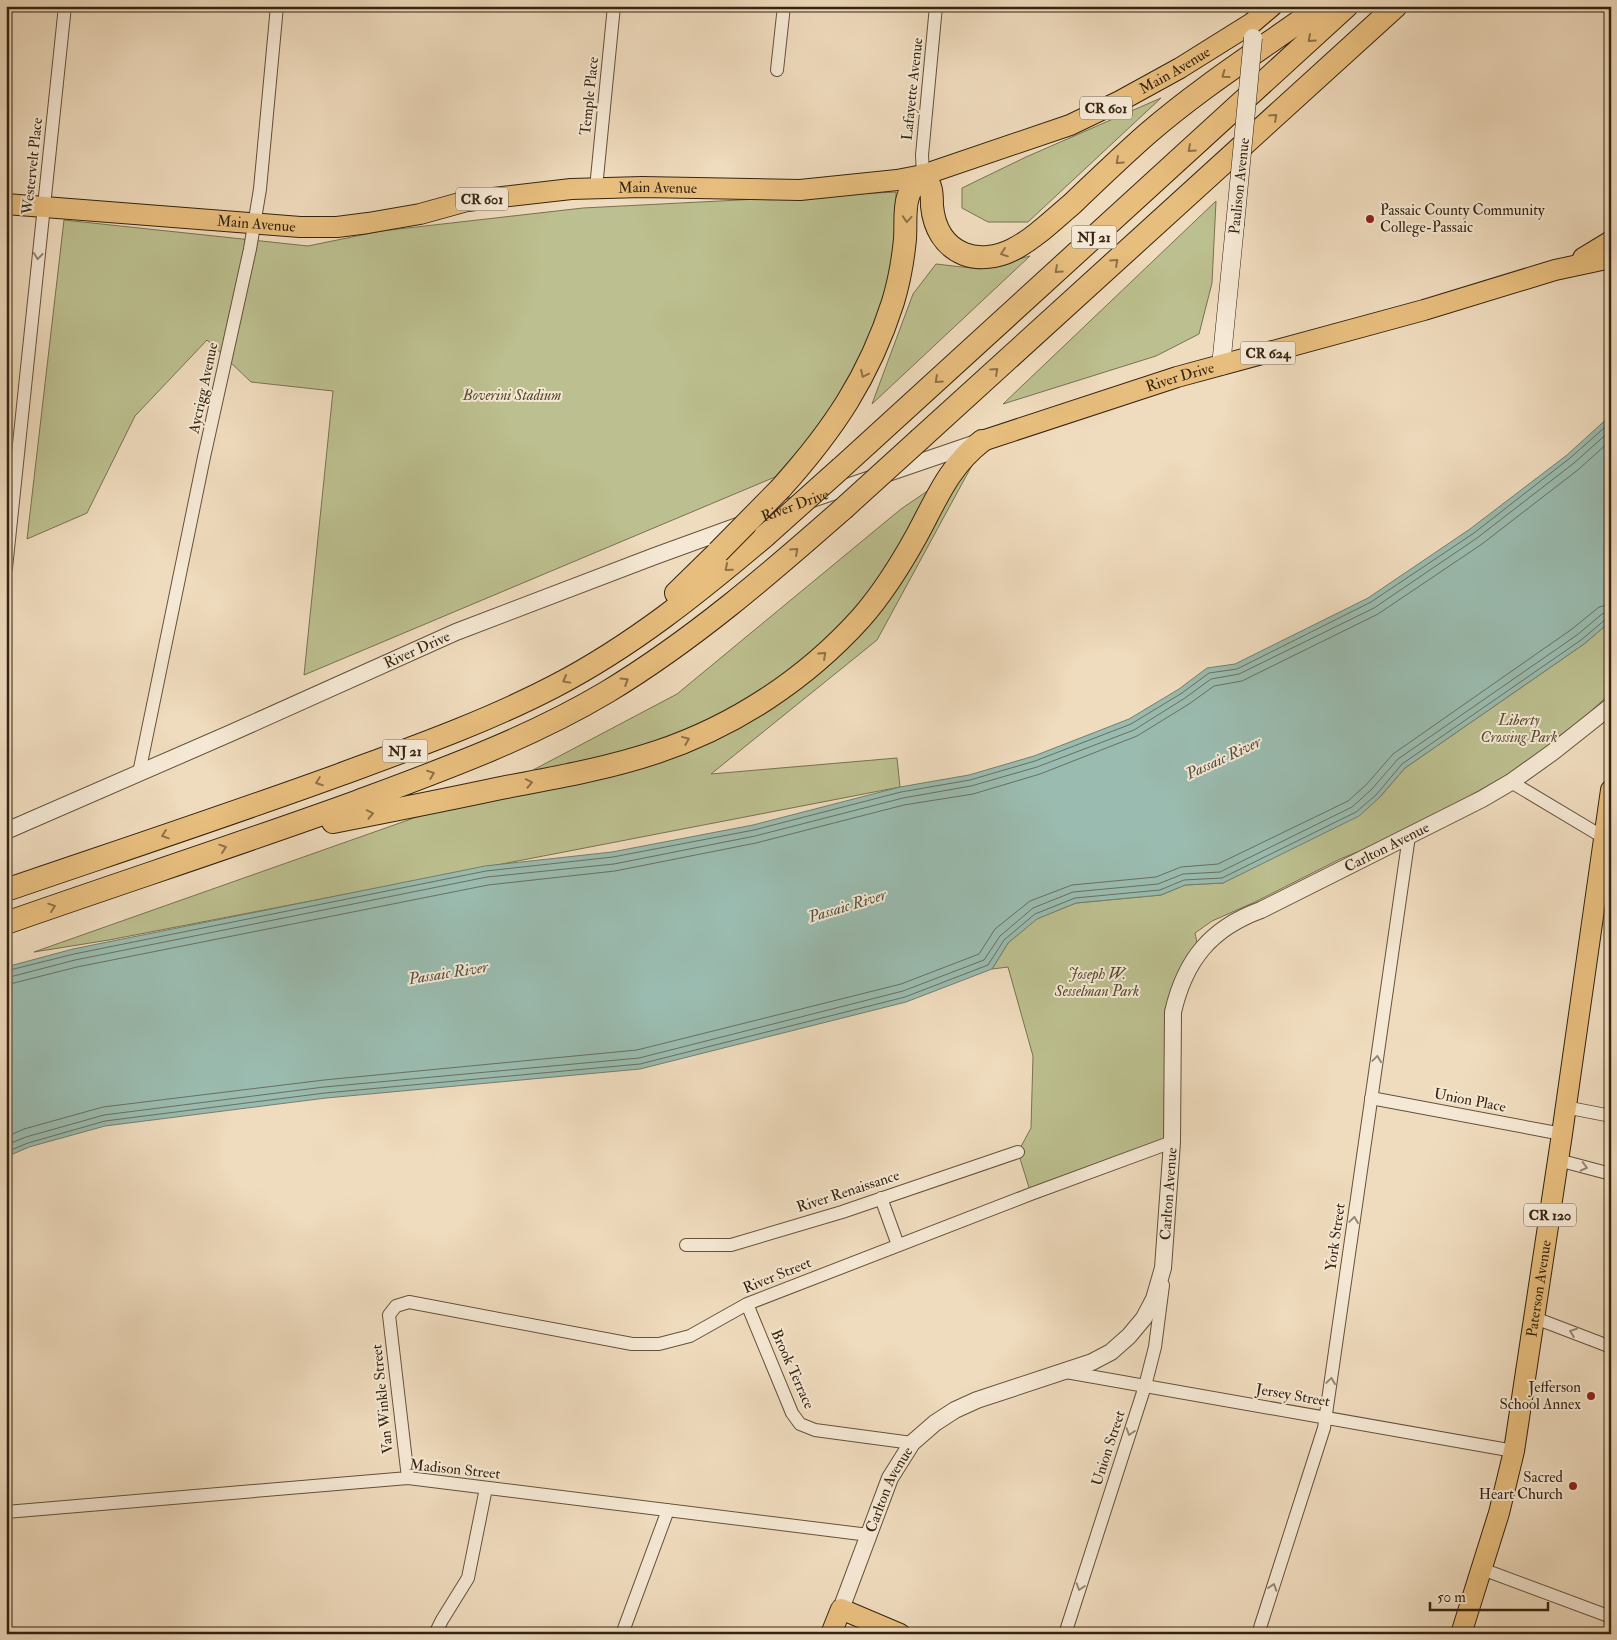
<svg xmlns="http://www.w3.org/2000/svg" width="1617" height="1640" font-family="'IM FELL Double Pica',serif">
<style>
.green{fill:#bcbf8f;stroke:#787250}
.water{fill:#9abbaf;stroke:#727f6f}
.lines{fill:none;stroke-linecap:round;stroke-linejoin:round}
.shore{stroke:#687060;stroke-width:1}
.minor-casing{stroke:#64523b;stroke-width:14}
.tertiary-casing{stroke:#64523b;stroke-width:18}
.secondary-casing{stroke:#352410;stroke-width:19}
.primary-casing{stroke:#352410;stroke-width:22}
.motorway-casing{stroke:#352410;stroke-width:24}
.minor{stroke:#f5e8d4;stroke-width:12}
.tertiary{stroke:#f5e8d4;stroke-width:16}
.secondary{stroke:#f5e8d4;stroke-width:18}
.primary{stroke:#e8be7e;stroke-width:20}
.motorway{stroke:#e8be7e;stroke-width:22}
.secondary-bridge-casing{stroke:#352410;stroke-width:19;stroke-linecap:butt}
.motorway-bridge-casing{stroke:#352410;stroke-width:24;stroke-linecap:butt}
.secondary-bridge{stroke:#f5e8d4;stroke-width:18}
.motorway-bridge{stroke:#e8be7e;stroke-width:22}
.oneway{stroke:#8e7147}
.oneway2{stroke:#958672}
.poi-dot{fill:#8f2418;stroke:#f5e8d4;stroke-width:2}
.labels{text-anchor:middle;stroke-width:4;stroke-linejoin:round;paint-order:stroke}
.shield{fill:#f5e8d4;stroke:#6f5f4b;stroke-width:1}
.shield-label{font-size:14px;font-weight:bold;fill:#352410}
.street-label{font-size:15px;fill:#352410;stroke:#f5e8d4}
.poi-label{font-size:15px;fill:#352410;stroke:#f5e8d4;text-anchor:end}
.park-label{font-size:15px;font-style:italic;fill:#574b30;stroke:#f5e8d4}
.water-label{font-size:16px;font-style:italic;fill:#535140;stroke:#f5e8d4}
</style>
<rect width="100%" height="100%" fill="#efdbbd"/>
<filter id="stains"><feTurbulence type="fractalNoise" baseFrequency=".004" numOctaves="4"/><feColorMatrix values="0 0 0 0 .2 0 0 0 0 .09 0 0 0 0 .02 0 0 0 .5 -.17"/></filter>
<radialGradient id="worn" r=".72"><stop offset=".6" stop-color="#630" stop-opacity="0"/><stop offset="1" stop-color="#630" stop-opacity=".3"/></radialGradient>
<!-- green -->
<path class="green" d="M1161 98 1028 222H988L962 208V188L1026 157Z
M896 192V267L847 394 775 477 304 675 333 391 251 382 207 340 135 416 87 513 27 539 64 220 308 246 381 231 583 208Z
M1216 201 1212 283 1199 334 1156 356 1003 404Z
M1030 256 872 404 913 294 936 264 980 269Z
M976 458 877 640 711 774 897 758 900 787 109 940 34 952 499 788 677 694 901 509Z
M1611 621V693L1571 729 1555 738 1554 743 1521 767 1402 834 1340 859 1255 902 1212 921 1195 933 1199 952 1178 991 1172 1142 1031 1194 1018 1152 1031 1128 1033 1056 1008 967 992 969 1008 943 1036 919 1076 903 1161 895 1185 885 1223 883 1379 798 1405 768 1584 644Z"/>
<!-- water -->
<path class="water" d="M1611 415V621L1584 644 1405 768 1379 798 1359 816 1223 883 1185 885 1161 895 1076 903 1037 919 1008 943 992 969 906 1002 640 1069 326 1098 105 1126 29 1147 6 1157V967L73 949 485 866 612 852 753 825 900 787 969 775 1034 756 1129 719 1179 689 1207 668 1235 664 1368 598 1470 529 1567 455Z"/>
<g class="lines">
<!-- shore -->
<path class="shore" d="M6 971 74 954 486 871 613 857 754 830 901 792 970 780 1035 761 1131 724 1182 693 1209 673 1237 669 1371 602 1474 533 1570 458 1611 422
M6 978 75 960 487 877 614 864 755 836 903 798 971 786 1037 767 1134 730 1185 698 1211 679 1239 674 1374 608 1477 538 1574 463 1611 430
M6 985 77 967 488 885 615 871 756 843 904 805 973 794 1040 774 1137 736 1189 704 1214 686 1242 681 1378 614 1482 544 1579 469 1611 440
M6 1137 24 1129 103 1107 324 1080 637 1050 901 984 979 954 995 929 1030 901 1072 885 1156 877 1181 867 1218 864 1348 801 1366 785 1393 754 1572 629 1599 607 1611 604
M6 1145 26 1137 104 1115 324 1087 639 1058 903 991 984 960 1000 936 1033 908 1073 892 1158 884 1183 874 1220 872 1352 807 1371 790 1398 759 1577 635 1602 614 1611 611
M6 1152 28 1143 105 1121 325 1093 640 1064 905 997 988 965 1004 940 1035 914 1075 898 1160 890 1184 880 1222 878 1356 812 1376 795 1402 764 1581 640 1606 619 1611 618"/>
<defs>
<path id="minor" d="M777 70 784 6
M923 175 922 155 936 6
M596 188 614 6
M6 568 65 6
M139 773 204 457 250 249 260 189 277 6
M1511 782 1603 837
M1371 1098 1562 1134
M1565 1107 1611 1116
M1558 1160 1611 1174
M881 1198 898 1245
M686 1245H731L842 1212 1018 1152
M747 1304 792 1413 800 1424 815 1430 912 1443
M1535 1318 1611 1347
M1066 1372 1514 1451
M408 1478 389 1315 396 1306 409 1302 632 1344H659L690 1336 747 1304 1031 1194 1172 1142
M6 1512 408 1478 869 1535
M1482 1569 1611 1617
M435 1634 442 1620 468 1578 486 1488
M622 1634 668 1510
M1065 1634 1145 1386 1155 1347 1163 1285
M1258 1634 1324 1428 1409 836"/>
<g id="tertiary">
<path id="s1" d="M6 831 231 733 456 632 655 556 809 500 976 443"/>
<path id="s2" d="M841 1609 890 1478 912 1443 935 1423 955 1410 977 1400 1092 1362 1111 1352 1129 1336 1144 1318 1154 1299 1163 1268 1172 1142 1173 1012C1185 960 1211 928 1261 910L1482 799 1511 782 1553 752 1611 706"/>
</g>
<path id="secondary" d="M1221 366 1235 225"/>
<g id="primary">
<path id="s3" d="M6 204 300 227H337L368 223 420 214 467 201 571 189 642 187 800 190 897 180 923 175 1070 125 1120 101 1180 68 1252 23 1272 6"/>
<path d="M1583 258 1611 241"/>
<path id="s4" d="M982 441 1177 377 1424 310 1555 270 1611 258"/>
<path d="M831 1634 841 1609 900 1634"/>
<path id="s5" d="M1461 1634 1499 1513 1514 1451 1562 1134 1611 790"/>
</g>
<path id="motorway" d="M920 439 1396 6
M841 468 1347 6
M781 488C833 430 869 377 893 302 899 282 903 260 905 239 906 225 904 209 908 197 910 188 918 181 923 175 932 185 932 193 932 206 934 227 944 246 964 254 979 260 998 257 1012 250 1034 239 1053 220 1072 204 1097 180 1121 157 1147 134 1201 87 1263 48 1321 6
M676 593 718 552
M333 822C389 811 445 800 501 788 554 778 606 769 657 752 735 726 806 679 861 618 883 593 901 564 917 535 936 500 949 466 982 441
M6 890C117 852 229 815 339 775 412 748 486 722 555 686 632 646 699 592 765 536
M6 923C123 882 240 844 356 802 442 770 528 739 607 692 693 640 768 575 843 509"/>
</defs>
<!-- minor casing -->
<use href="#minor" class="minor-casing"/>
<!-- tertiary casing -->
<use href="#tertiary" class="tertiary-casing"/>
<!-- secondary casing -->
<use href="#secondary" class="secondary-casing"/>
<!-- primary casing -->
<use href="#primary" class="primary-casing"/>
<!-- motorway casing -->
<use href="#motorway" class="motorway-casing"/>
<!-- minor -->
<use href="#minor" class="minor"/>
<!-- tertiary -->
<use href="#tertiary" class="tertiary"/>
<!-- secondary -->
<use href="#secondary" class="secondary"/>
<!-- primary -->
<use href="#primary" class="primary"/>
<!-- motorway -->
<use href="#motorway" class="motorway"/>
<defs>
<path id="secondary-bridge" d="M1235 225 1253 38"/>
<path id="motorway-bridge" d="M843 509 920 439
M765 536 841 468
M718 552 781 488"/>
</defs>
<!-- secondary-bridge casing -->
<use href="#secondary-bridge" class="secondary-bridge-casing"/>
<!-- motorway-bridge casing -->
<use href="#motorway-bridge" class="motorway-bridge-casing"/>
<!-- secondary-bridge -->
<use href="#secondary-bridge" class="secondary-bridge"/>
<!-- motorway-bridge -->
<use href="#motorway-bridge" class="motorway-bridge"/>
</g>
<!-- one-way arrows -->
<defs><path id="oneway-chevron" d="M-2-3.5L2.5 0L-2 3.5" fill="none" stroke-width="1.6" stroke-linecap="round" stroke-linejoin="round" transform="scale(1.25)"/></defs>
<g class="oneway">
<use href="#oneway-chevron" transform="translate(1311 39) rotate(138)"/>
<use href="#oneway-chevron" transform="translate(1225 75) rotate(144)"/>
<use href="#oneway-chevron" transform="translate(1274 117) rotate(-42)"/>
<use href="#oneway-chevron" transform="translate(1191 149) rotate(138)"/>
<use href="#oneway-chevron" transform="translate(1119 161) rotate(138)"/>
<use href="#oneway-chevron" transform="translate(907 219) rotate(94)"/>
<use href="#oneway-chevron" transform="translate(1004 253) rotate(161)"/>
<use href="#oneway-chevron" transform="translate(1115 262) rotate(-42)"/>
<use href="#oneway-chevron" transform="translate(1058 270) rotate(138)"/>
<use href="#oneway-chevron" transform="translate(995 371) rotate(-42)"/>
<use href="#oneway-chevron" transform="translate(864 374) rotate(116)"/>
<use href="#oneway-chevron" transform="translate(938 380) rotate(138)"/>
<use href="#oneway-chevron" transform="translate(795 551) rotate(-42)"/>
<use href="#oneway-chevron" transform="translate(728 568) rotate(140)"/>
<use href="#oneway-chevron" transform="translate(823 655) rotate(-42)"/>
<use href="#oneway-chevron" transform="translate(566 680) rotate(151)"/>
<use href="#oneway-chevron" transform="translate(625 681) rotate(-32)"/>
<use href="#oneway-chevron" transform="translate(686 740) rotate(-22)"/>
<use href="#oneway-chevron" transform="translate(431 774) rotate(-21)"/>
<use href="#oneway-chevron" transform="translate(319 782) rotate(160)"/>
<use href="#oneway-chevron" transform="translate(529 783) rotate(-11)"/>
<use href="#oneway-chevron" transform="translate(370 814) rotate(-11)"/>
<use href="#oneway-chevron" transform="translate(165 835) rotate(161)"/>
<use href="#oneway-chevron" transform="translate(223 848) rotate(-19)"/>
<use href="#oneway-chevron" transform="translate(52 907) rotate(-19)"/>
</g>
<g class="oneway2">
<use href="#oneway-chevron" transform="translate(38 256) rotate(96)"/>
<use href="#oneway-chevron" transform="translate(1377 1059) rotate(-82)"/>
<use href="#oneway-chevron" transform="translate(1584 1167) rotate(14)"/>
<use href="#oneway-chevron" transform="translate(1354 1220) rotate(-82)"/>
<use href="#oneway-chevron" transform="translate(1573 1332) rotate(-159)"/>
<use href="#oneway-chevron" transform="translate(1331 1381) rotate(-82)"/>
<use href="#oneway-chevron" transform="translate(1130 1432) rotate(108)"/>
<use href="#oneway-chevron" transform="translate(1080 1587) rotate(108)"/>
<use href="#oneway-chevron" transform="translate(1273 1587) rotate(-72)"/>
</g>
<!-- markers -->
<g class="poi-dot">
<circle cx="1370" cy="219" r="5"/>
<circle cx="1591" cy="1396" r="5"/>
<circle cx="1573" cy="1486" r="5"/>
</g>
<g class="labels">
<!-- shield labels -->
<g class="shield">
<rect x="1080" y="96.5" width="52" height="23" rx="4"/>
<rect x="456" y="187.5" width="52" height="23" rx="4"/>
<rect x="1071.5" y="225.5" width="45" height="23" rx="4"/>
<rect x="1240.5" y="341.5" width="55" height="23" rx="4"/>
<rect x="382.5" y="739.5" width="45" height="23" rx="4"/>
<rect x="1524" y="1203.5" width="52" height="23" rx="4"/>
</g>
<g class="shield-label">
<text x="1106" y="113">CR 601</text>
<text x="482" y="204">CR 601</text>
<text x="1094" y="242">NJ 21</text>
<text x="1268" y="358">CR 624</text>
<text x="405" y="756">NJ 21</text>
<text x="1550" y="1220">CR 120</text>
</g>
<!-- street labels -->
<g class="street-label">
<text dy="5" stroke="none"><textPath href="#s3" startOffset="1196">Main Avenue</textPath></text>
<text transform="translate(912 89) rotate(-84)" y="5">Lafayette Avenue</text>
<text transform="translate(589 96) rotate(-84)" y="5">Temple Place</text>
<text transform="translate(32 166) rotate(-84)" y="5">Westervelt Place</text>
<text transform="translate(1239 186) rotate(-84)" y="5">Paulison Avenue</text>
<text dy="5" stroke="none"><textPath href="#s3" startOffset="656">Main Avenue</textPath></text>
<text dy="5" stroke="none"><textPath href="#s3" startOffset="251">Main Avenue</textPath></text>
<text dy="5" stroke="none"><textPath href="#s4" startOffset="208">River Drive</textPath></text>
<text transform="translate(203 388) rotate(-78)" y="5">Aycrigg Avenue</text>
<text dy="5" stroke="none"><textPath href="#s1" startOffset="854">River Drive</textPath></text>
<text dy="5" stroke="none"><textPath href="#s1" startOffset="449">River Drive</textPath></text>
<text dy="5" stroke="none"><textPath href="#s2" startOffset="1042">Carlton Avenue</textPath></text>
<text transform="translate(1470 1100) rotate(11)" y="5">Union Place</text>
<text transform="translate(848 1191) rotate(-18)" y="5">River Renaissance</text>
<text dy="5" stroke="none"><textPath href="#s2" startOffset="578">Carlton Avenue</textPath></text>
<text transform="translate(1335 1237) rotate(-82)" y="5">York Street</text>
<text transform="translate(777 1275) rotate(-22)" y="5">River Street</text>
<text dy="5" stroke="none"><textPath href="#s5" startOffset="355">Paterson Avenue</textPath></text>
<text transform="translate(793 1369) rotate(66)" y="5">Brook Terrace</text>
<text transform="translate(1293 1395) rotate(10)" y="5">Jersey Street</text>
<text transform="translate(382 1399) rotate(-96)" y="5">Van Winkle Street</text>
<text transform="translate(1108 1448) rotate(-72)" y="5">Union Street</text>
<text transform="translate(455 1469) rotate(6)" y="5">Madison Street</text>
<text dy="5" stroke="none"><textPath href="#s2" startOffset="129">Carlton Avenue</textPath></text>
</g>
<!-- poi labels -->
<g class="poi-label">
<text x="1380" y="215" text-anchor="start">Passaic County Community<tspan x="1380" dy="17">College-Passaic</tspan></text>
<text x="1581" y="1392">Jefferson<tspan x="1581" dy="17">School Annex</tspan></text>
<text x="1563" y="1482">Sacred<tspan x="1563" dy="17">Heart Church</tspan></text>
</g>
<!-- park labels -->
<g class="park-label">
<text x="512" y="400">Boverini Stadium</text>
<text x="1519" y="725">Liberty<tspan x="1519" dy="17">Crossing Park</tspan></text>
<text x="1097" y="979">Joseph W.<tspan x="1097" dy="17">Sesselman Park</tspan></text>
</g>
<!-- water labels -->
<g class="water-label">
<text transform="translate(1223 757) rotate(-25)" y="6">Passaic River</text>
<text transform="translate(847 905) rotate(-17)" y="6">Passaic River</text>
<text transform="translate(448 972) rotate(-9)" y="6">Passaic River</text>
</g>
</g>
<!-- margin -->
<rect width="1617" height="1640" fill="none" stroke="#efdbbd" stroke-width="25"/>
<rect x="8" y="8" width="1602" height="1625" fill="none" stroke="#352410" stroke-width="2.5"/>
<rect x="12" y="12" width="1592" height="1615" fill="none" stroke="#352410"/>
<!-- scale -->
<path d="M1430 1602v8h118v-8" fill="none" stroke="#352410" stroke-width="2.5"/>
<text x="1437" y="1602" font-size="15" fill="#352410" stroke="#f5e8d4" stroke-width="4" paint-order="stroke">50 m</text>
<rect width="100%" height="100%" filter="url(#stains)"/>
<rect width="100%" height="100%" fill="url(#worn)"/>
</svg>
